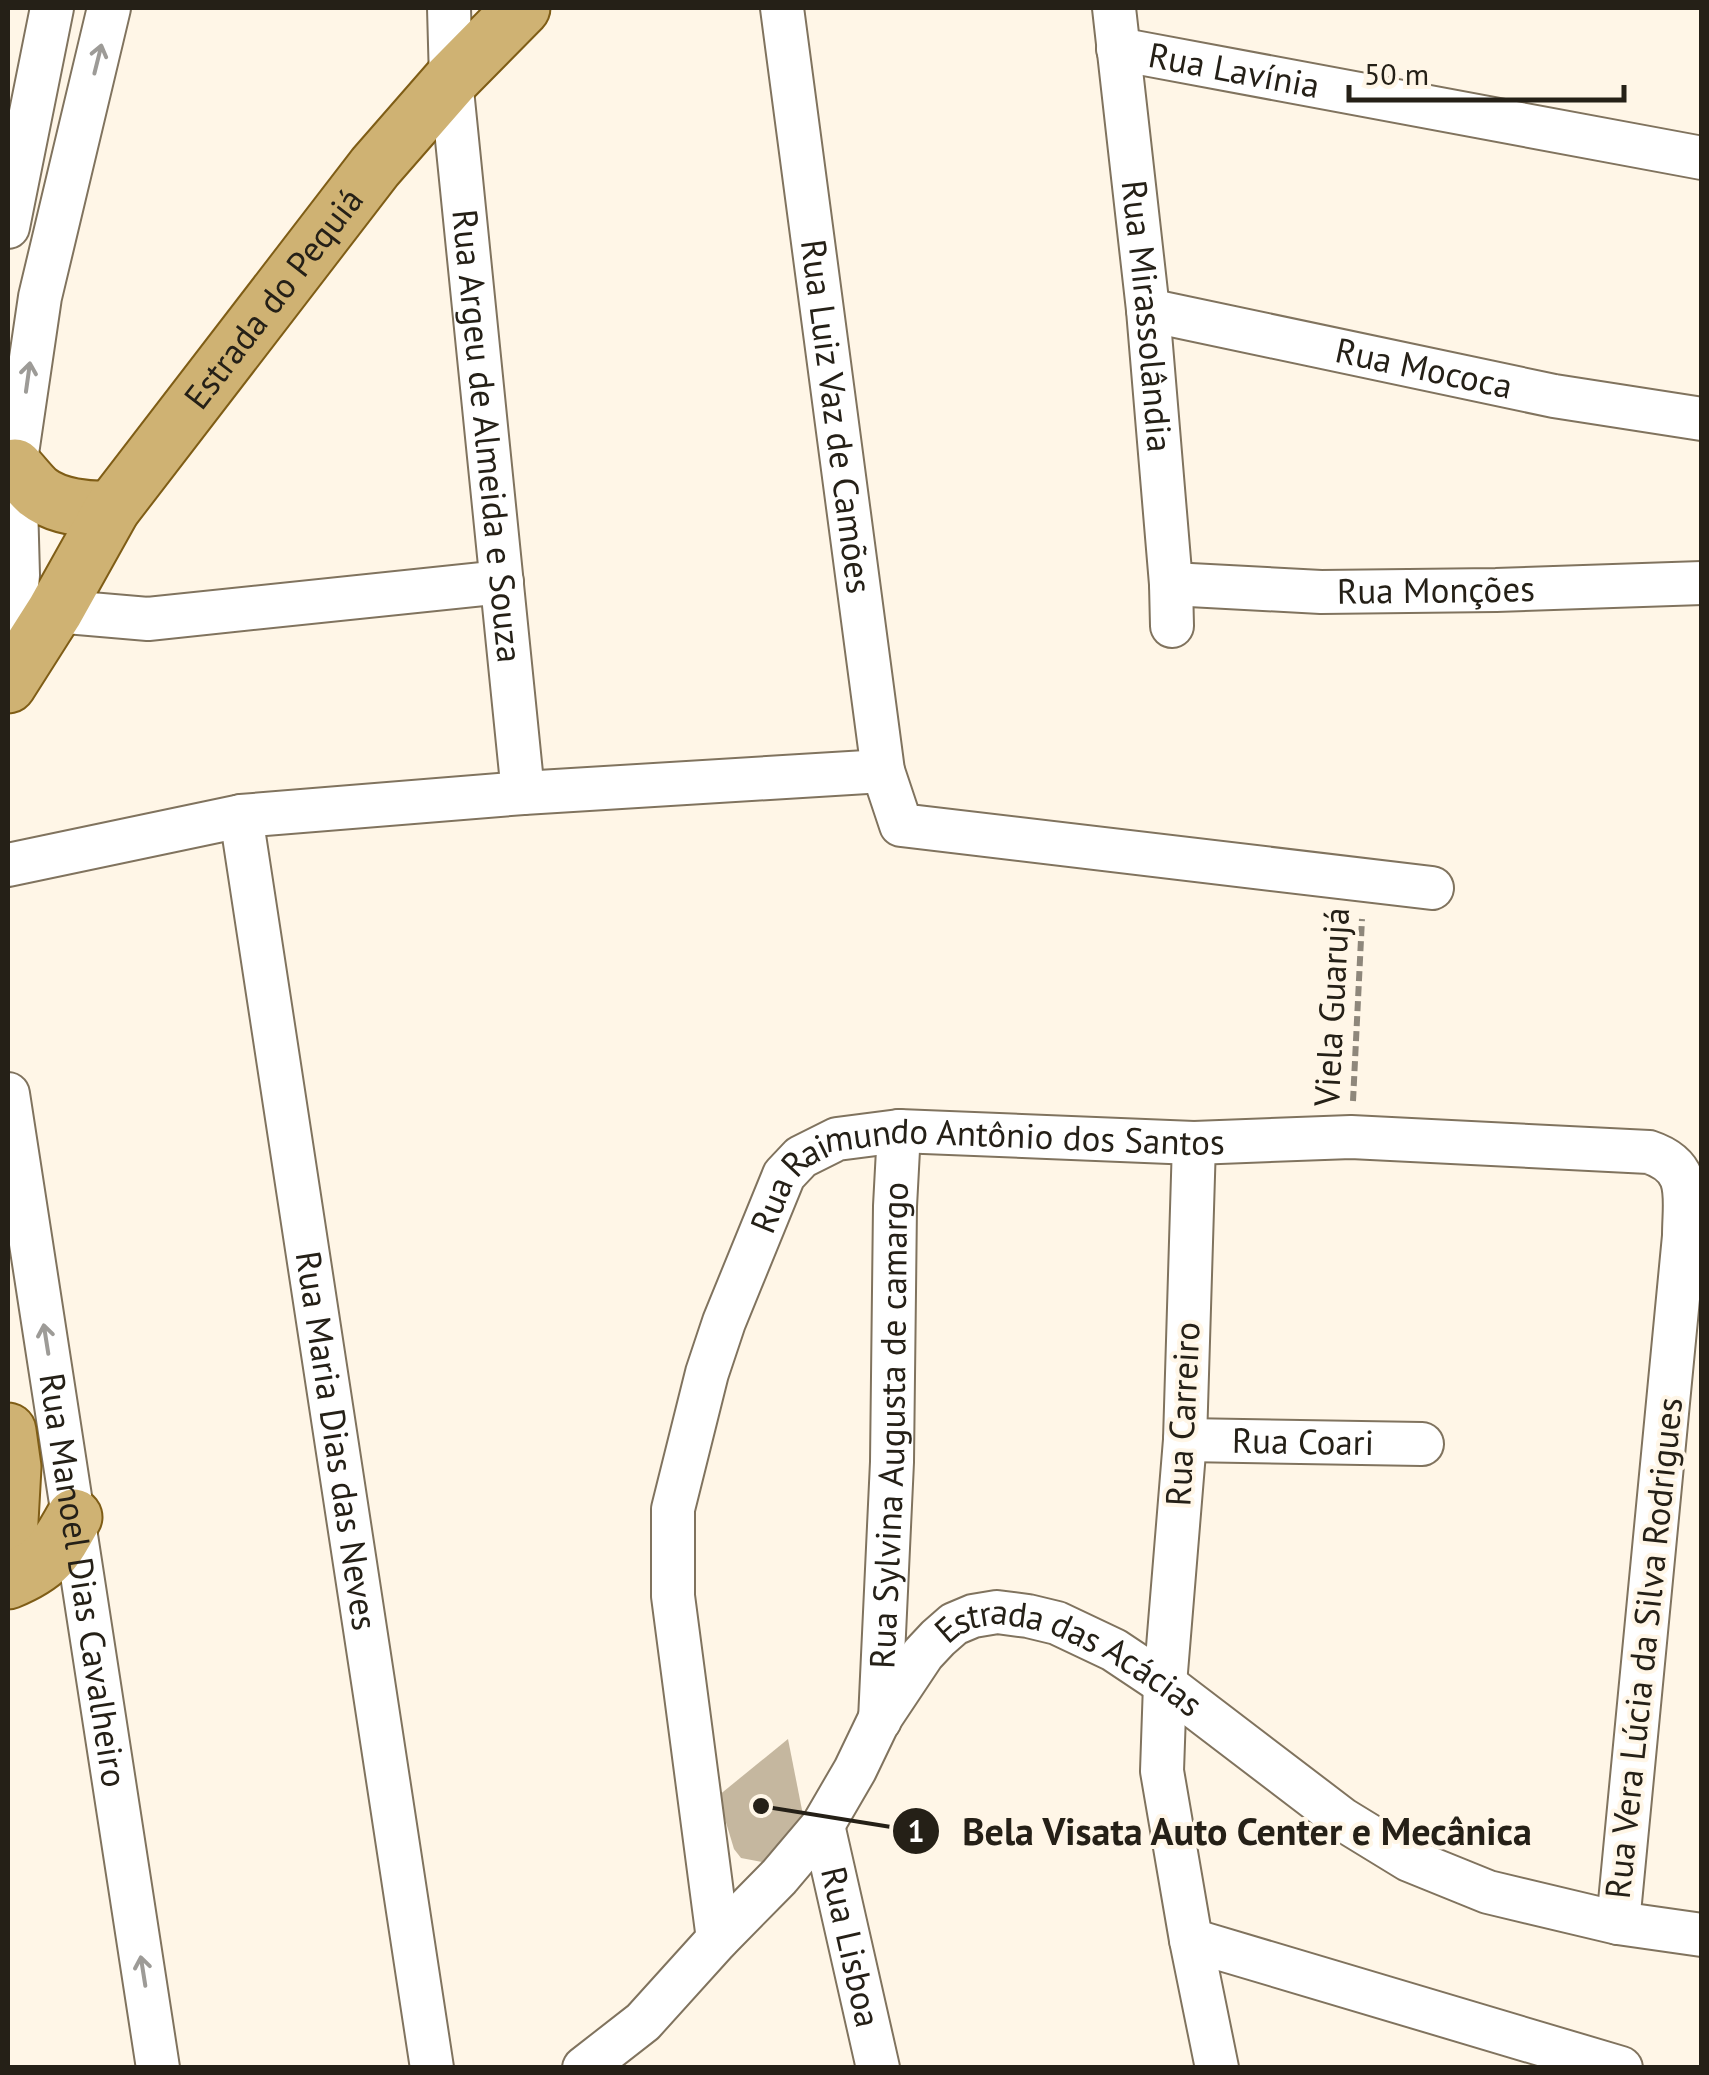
<svg xmlns="http://www.w3.org/2000/svg" width="1709" height="2075" font-family="'PT Sans',sans-serif">
<style>
.building{fill:#c5b79f}
.lines{fill:none;stroke-linecap:round;stroke-linejoin:round}
.minor-casing{stroke:#80735e;stroke-width:46}
.major-casing{stroke:#7f5d16;stroke-width:59}
.path{stroke:#8e877b;stroke-width:6;stroke-dasharray:10 5;stroke-linecap:butt}
.minor{stroke:#fff;stroke-width:42}
.major{stroke:#cfb273;stroke-width:55}
.oneway{stroke:#9d9b97}
.labels{text-anchor:middle;stroke-width:8;stroke-linejoin:round;paint-order:stroke}
.street-label{font-size:35px;fill:#252017;stroke:#fff6e7}
.leader{fill:none;stroke:#252017;stroke-width:4}
.callout-dot{fill:#252017;stroke:#fff6e7;stroke-width:4}
.mark-label{font-size:30px;text-anchor:middle;font-weight:bold;fill:#fff}
.callout-label{font-size:38px;text-anchor:middle;font-weight:bold;fill:#252017;stroke:#fff6e7;stroke-width:8;stroke-linejoin:round;paint-order:stroke}
</style>
<rect width="100%" height="100%" fill="#fff6e7"/>
<!-- building -->
<path class="building" d="M788 1739 803 1815 762 1862 741 1858 734 1849 718 1796Z"/>
<g class="lines">
<defs>
<g id="minor">
<path id="s1" d="M449 8 451 80 523 793"/>
<path id="s2" d="M782 8 883 771 901 825 1432 888"/>
<path id="s3" d="M1114 8 1148 310 1171 584 1172 626"/>
<path id="s4" d="M1118 49 1702 158"/>
<path d="M8 227 52 8"/>
<path id="s5" d="M1148 310 1554 396 1702 419"/>
<path id="s6" d="M1171 584 1321 592 1496 590 1702 583"/>
<path d="M55 611 148 619 502 582"/>
<path d="M9 682 18 575 15 467 40 297 109 8"/>
<path id="s7" d="M241 816 432 2068"/>
<path d="M8 865 241 816 523 793 883 771"/>
<path id="s8" d="M8 1094 158 2068"/>
<path d="M1194 1143 1185 1440 1165 1684 1162 1771 1191 1940 1217 2068"/>
<path id="s9" d="M1185 1440 1422 1444"/>
<path id="s10" d="M880 1720 892 1462 895 1206 899 1131"/>
<path id="s11" d="M823 1825 878 2068"/>
<path id="s12" d="M718 1939 673 1596V1509L707 1373 724 1322 784 1175 801 1157 837 1139 899 1131 1194 1143 1351 1137 1649 1152C1694 1167 1684 1197 1684 1236L1618 1923"/>
<path d="M1191 1940 1621 2068"/>
<path id="s13" d="M584 2068 643 2022 718 1939 779 1877 823 1825 855 1770 879 1720 923 1654 938 1638 954 1624 973 1616 997 1612 1028 1616 1057 1623 1114 1650 1165 1684 1342 1819 1409 1860 1488 1892 1618 1923 1702 1935"/>
</g>
<g id="major">
<path d="M15 467C23 475 30 485 38 492 57 507 88 510 112 509"/>
<path id="s14" d="M8 685 55 611 112 509 375 167 451 80 522 8"/>
<path d="M8 1431 13 1467 8 1558"/>
<path d="M8 1581C47 1565 54 1553 74 1517"/>
</g>
</defs>
<!-- minor casing -->
<use href="#minor" class="minor-casing"/>
<!-- major casing -->
<use href="#major" class="major-casing"/>
<!-- path -->
<path class="path" d="M1353 1101 1362 919"/>
<!-- minor -->
<use href="#minor" class="minor"/>
<!-- major -->
<use href="#major" class="major"/>
</g>
<!-- one-way arrows -->
<defs><path id="oneway-shaft" d="M-6 0H5M1.5-3L5.5 0L1.5 3" fill="none" stroke-width="1.6" stroke-linecap="round" stroke-linejoin="round" transform="scale(2.5)"/></defs>
<g class="oneway">
<use href="#oneway-shaft" transform="translate(98 59) rotate(-76)"/>
<use href="#oneway-shaft" transform="translate(28 377) rotate(-82)"/>
<use href="#oneway-shaft" transform="translate(46 1339) rotate(-99)"/>
<use href="#oneway-shaft" transform="translate(143 1971) rotate(-99)"/>
</g>
<g class="labels">
<!-- street labels -->
<g class="street-label">
<text dy="12" stroke="none"><textPath href="#s4" startOffset="118">Rua Lavínia</textPath></text>
<text dy="12" stroke="none"><textPath href="#s14" startOffset="470">Estrada do Pequiá</textPath></text>
<text dy="12" stroke="none"><textPath href="#s3" startOffset="310">Rua Mirassolândia</textPath></text>
<text dy="12" stroke="none"><textPath href="#s5" startOffset="282">Rua Mococa</textPath></text>
<text dy="12" stroke="none"><textPath href="#s2" startOffset="412">Rua Luiz Vaz de Camões</textPath></text>
<text dy="12" stroke="none"><textPath href="#s1" startOffset="430">Rua Argeu de Almeida e Souza</textPath></text>
<text dy="12" stroke="none"><textPath href="#s6" startOffset="265">Rua Monções</textPath></text>
<text transform="translate(1332 1007) rotate(-87)" y="12">Viela Guarujá</text>
<text dy="12" stroke="none"><textPath href="#s12" startOffset="982">Rua Raimundo Antônio dos Santos</textPath></text>
<text transform="translate(1183 1414) rotate(-87)" y="12">Rua Carreiro</text>
<text dy="12" stroke="none"><textPath href="#s10" startOffset="295">Rua Sylvina Augusta de camargo</textPath></text>
<text dy="12" stroke="none"><textPath href="#s7" startOffset="632">Rua Maria Dias das Neves</textPath></text>
<text dy="12" stroke="none"><textPath href="#s9" startOffset="118">Rua Coari</textPath></text>
<text dy="12" stroke="none"><textPath href="#s8" startOffset="492">Rua Manoel Dias Cavalheiro</textPath></text>
<text transform="translate(1644 1648) rotate(-84)" y="12">Rua Vera Lúcia da Silva Rodrigues</text>
<text dy="12" stroke="none"><textPath href="#s13" startOffset="710">Estrada das Acácias</textPath></text>
<text dy="12" stroke="none"><textPath href="#s11" startOffset="125">Rua Lisboa</textPath></text>
</g>
</g>
<!-- callouts -->
<path class="leader" d="M761 1806L916 1831"/>
<g class="callout-dot">
<circle cx="761" cy="1806" r="10"/>
<circle cx="916" cy="1831" r="25"/>
</g>
<g class="mark-label">
<text x="916" y="1842">1</text>
</g>
<g class="callout-label">
<text x="1247" y="1845">Bela Visata Auto Center e Mecânica</text>
</g>
<!-- border -->
<rect width="1709" height="2075" fill="none" stroke="#252017" stroke-width="20"/>
<!-- scale -->
<path d="M1349 85v15h275v-15" fill="none" stroke="#252017" stroke-width="5"/>
<text x="1364" y="85" font-size="30" fill="#252017" stroke="#fff6e7" stroke-width="8" paint-order="stroke">50 m</text>
</svg>
